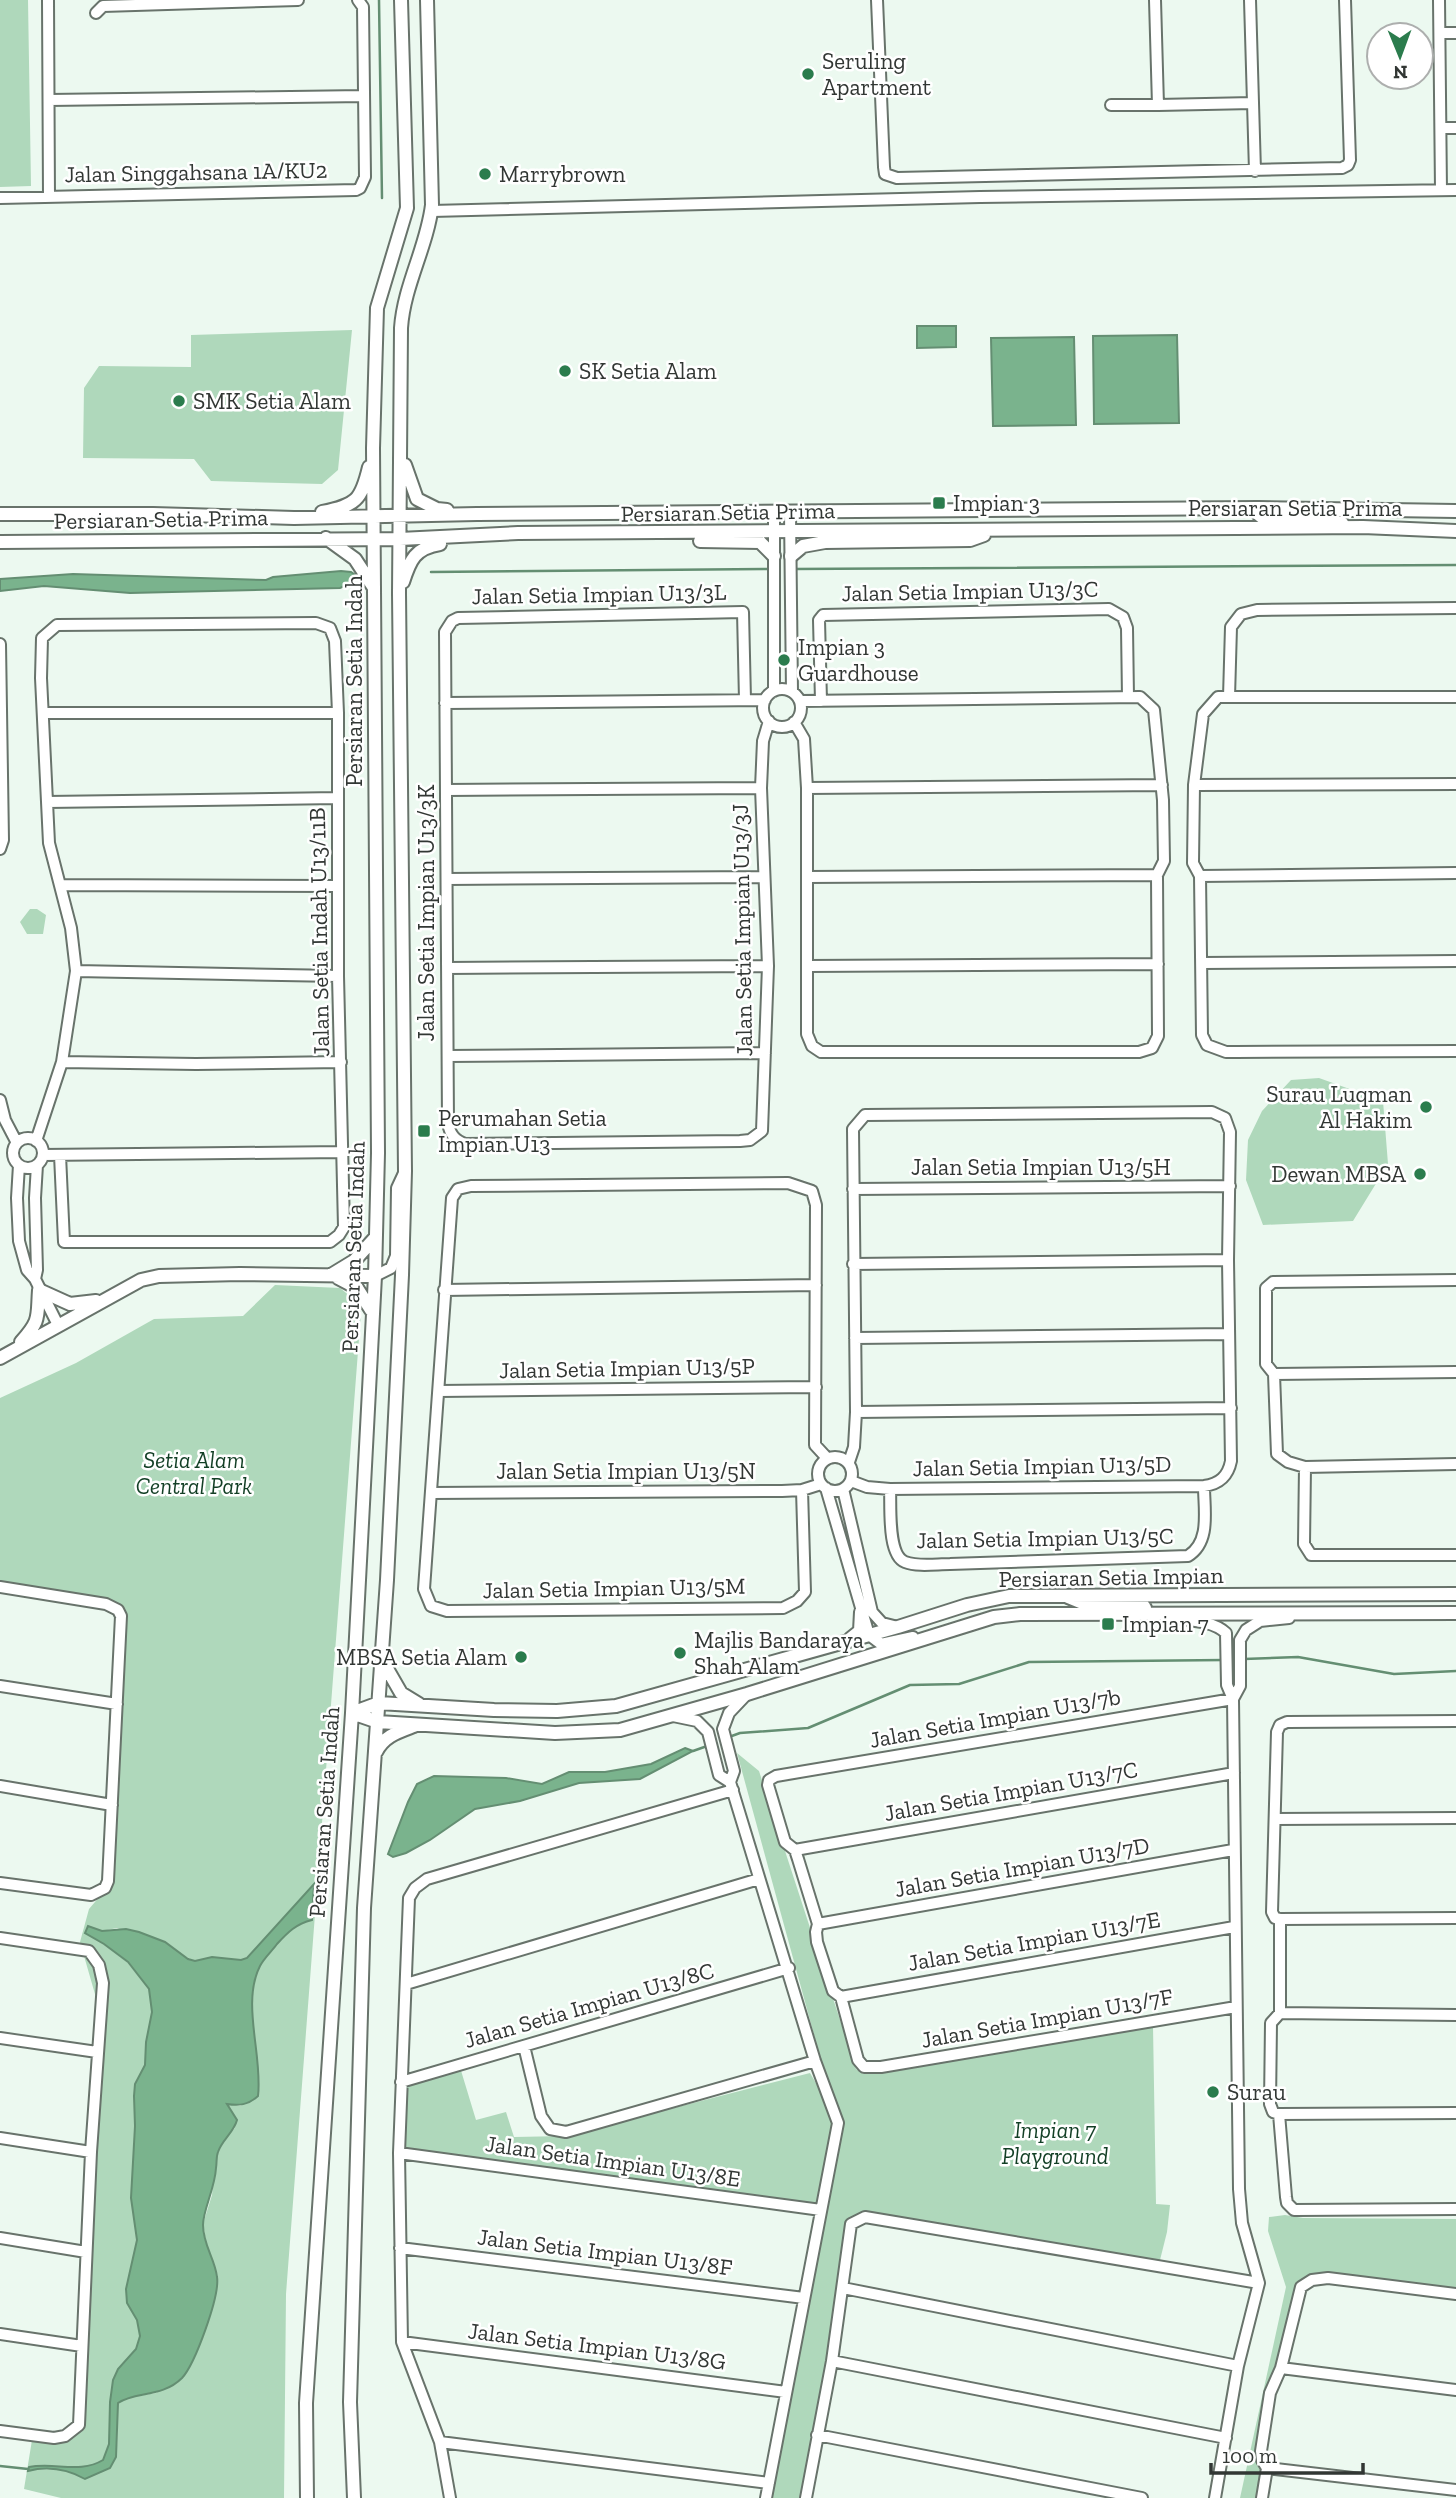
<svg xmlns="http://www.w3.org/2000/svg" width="1456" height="2498" font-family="'Zilla Slab',serif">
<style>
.green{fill:#afd8bb;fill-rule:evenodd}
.water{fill:#7ab38d;stroke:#648e72;stroke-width:2}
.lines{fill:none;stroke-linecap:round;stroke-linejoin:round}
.stream{stroke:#648e72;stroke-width:2.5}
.minor-casing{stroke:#68736b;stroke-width:14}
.tertiary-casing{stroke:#68736b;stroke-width:16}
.minor{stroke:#fff;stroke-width:10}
.tertiary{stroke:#fff;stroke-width:12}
.poi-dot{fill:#2b7c4d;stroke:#fff;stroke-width:2.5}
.labels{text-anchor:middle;stroke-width:5;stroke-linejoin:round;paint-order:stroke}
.poi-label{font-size:23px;fill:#323734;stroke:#fff;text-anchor:start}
.street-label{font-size:23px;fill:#323734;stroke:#fff}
.park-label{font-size:23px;font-style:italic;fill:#123f25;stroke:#fff}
</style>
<rect width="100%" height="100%" fill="#ecf9f0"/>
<!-- green -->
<path class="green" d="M0 0H28L31 186 0 187Z
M352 330 338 470 322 484 211 481 194 459 83 458 84 388 99 366 191 367V335Z
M30 909H37L46 915 43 934H27L20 922Z
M1319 1078 1383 1101 1388 1164 1353 1221 1263 1225 1246 1180 1248 1140 1262 1111 1291 1080Z
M275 1285 340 1288 351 1297 361 1312 286 2294 284 2498H61L24 2489 32 2440C54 2443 68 2447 83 2427L103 2022 80 1942 89 1909 106 1889 118 1606 0 1585V1398L76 1363 154 1319 243 1316ZM313 1885 312 1920C296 1924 287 1932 277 1944 272 1951 264 1958 260 1966 241 2003 263 2056 258 2096L240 2106 226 2103 235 2128 227 2135 216 2156 212 2195 203 2224 208 2253 215 2266 210 2313 195 2357 156 2393 125 2398 118 2403 117 2446 110 2468 87 2478 61 2469 29 2470V2467C55 2462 79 2474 103 2460L109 2444 110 2402 113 2380 118 2369 136 2349 140 2336 137 2320 127 2303 126 2289 137 2240 132 2183 135 2118 134 2096 140 2074 145 2065 146 2042 152 2013 149 1989 127 1962 104 1944 86 1933 88 1926 102 1931 117 1928 195 1961 212 1957 241 1960 247 1958Z
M737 1753 759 1771 856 2069 864 2074 873 2073 1153 2026 1156 2204 1170 2205 1167 2232 1160 2260 865 2217 851 2224 806 2498H766L821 2210 399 2153 401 2082 459 2064 476 2120 506 2112 514 2137 565 2136 810 2073 837 2119Z
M1285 2215 1303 2218 1456 2219V2289L1326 2274 1307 2283 1277 2384 1260 2462 1261 2483 1259 2498H1240L1286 2287 1268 2231 1269 2217Z"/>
<!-- water -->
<path class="water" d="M917 326H956V347L917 348Z
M1177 335 1179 423 1094 424 1093 336Z
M1074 337 1076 425 993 426 991 338Z
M341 571 351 572 357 576 352 583 340 588 130 593 44 586 0 591V579L73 574 266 580 273 577Z
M685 1748 693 1751 640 1779 579 1783 520 1801 475 1809 430 1840 406 1853 393 1857 388 1854 408 1802 417 1784 434 1776 506 1778 542 1784 569 1772H605L651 1764Z
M314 1884 312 1920C296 1924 288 1932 277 1944 272 1951 264 1958 260 1966 241 2003 263 2056 258 2096 248 2105 239 2106 227 2104L237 2120C234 2132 222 2140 218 2152 216 2157 217 2162 216 2168 215 2188 203 2210 203 2225 203 2245 215 2259 217 2277 220 2296 195 2364 182 2378 162 2398 135 2391 118 2403L116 2457 110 2468 85 2479C67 2469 48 2466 28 2471L29 2467C55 2462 80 2474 103 2460L109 2444 110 2402 113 2380 118 2369 136 2349 140 2336 137 2320 127 2303 126 2289 137 2240 131 2198 135 2126 134 2096 135 2084 145 2065 146 2042 152 2012 149 1989 128 1962 104 1944 85 1933 88 1926 102 1931 126 1929 139 1932 165 1942 188 1959 195 1961 212 1957 241 1960 247 1958Z"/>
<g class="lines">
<!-- stream -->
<path class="stream" d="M379 0 382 198
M794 569 1456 565
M431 572 770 569
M1244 1659 1298 1657 1394 1674 1456 1671
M729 1737 740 1733 808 1728 910 1685 959 1684 1029 1662 1224 1660
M693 1751 710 1745
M0 2466 28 2469"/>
<defs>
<path id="minor" d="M48 0 49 197
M877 0 884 167 885 174 897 178 1342 168 1348 165 1350 160 1345 0
M1155 0 1158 105 1253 103
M1250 0 1255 171
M1439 0 1441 190
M96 13 103 6 298 0
M1440 33H1456
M49 100 364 96
M1111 105H1158
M1441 128H1456
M0 198 356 190 360 188 365 177 363 7 358 0
M432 211 980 197 1456 190
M790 513 792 692
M0 644 3 840 0 849
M763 708a19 19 0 1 1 38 0a19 19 0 1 1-38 0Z
M774 691V513
M1229 697 1231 627 1241 614 1257 610 1456 608
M1456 697H1218L1203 714 1194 785 1193 863 1200 876 1202 1035 1207 1045 1226 1052H1236L1456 1051
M745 700 743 612 458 618 452 621 445 632 448 1123C450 1135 455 1140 465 1144L740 1141 750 1140 762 1131 768 966 761 788 763 741 769 721
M821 701 819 620 823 615 1109 609 1123 617 1127 628 1128 697
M445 703 765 700
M43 713H338
M794 722 804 739 807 788V1034L812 1046 821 1052H1139L1152 1048 1158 1036 1157 875 1164 861 1163 800 1154 710 1140 697 800 701
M1194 785 1456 784
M807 788 1162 785
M446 790 761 788
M47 802 338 798
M1200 876 1456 873
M807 877 1157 875
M447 879 764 877
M61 885 338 886
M1202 963 1456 961
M808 966 1158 964
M447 968 768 966
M76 971 338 976
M448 1056 765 1053
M62 1062 196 1064 341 1062
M0 1100 5 1120 17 1143
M13 1153a15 15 0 1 1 30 0a15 15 0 1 1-30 0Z
M36 1141 62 1062 76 971 71 928 49 843 41 678 42 638 57 625 316 623 330 628 335 641 338 713V976L344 1227 339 1235 330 1242H64L60 1155
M43 1155 343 1152
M19 1165 17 1198 19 1241 27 1270 35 1279 58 1325
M853 1189 1230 1186
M853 1264 1228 1260
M375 1276 391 1268 396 1256 397 1188 404 1173
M35 1279 37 1270 35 1198 37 1165
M444 1290 816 1285
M855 1338 1229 1334
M1274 1374 1266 1364V1288L1273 1282 1456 1280
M1274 1374 1277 1454 1288 1462 1305 1467 1456 1464
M1274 1374 1456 1372
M439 1391 816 1387
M856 1412 1231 1408
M818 1474a17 17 0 1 1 34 0a17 17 0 1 1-34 0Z
M849 1462 854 1447 856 1412 853 1129 865 1115 1212 1112 1225 1118 1230 1132 1228 1260 1231 1461C1228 1476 1220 1484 1204 1486L890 1489 867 1487 851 1481
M1305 1467 1304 1544 1311 1555H1456
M826 1488 869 1635 881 1644 913 1637
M843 1489 872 1612 882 1623 898 1627
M890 1489C891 1506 887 1555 905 1562 918 1567 936 1564 950 1564L1188 1556C1211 1542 1204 1510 1204 1486
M802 1490 805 1592 797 1601 783 1608 447 1611 431 1606 424 1589 452 1198 458 1189 471 1186 788 1183 812 1191 816 1205 815 1445 827 1458
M431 1493 782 1491 802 1490 821 1484
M0 1587 106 1604 118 1610 121 1616 108 1881 105 1888 91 1895 0 1883
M1167 1617C1186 1621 1211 1619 1226 1633L1227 1685 1233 1699 1239 2189 1242 2223 1259 2283 1238 2366 1215 2498
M0 1686 117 1704
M747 1694 729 1713 723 1729 734 1771 730 1782 815 2061 838 2123 766 2498
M1233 1699 776 1776 769 1780 768 1785 785 1842 795 1850 798 1859 818 1924 816 1932 817 1942 833 1991 841 1997 858 2060 864 2067H881L1236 2007
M1233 1699 1240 1686V1640L1246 1630 1260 1621 1289 1618
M673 1716 697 1721 708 1732 719 1775 730 1782
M1456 1721 1287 1722 1280 1725 1277 1732 1272 1912 1275 1918 1280 1919V2013L1271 2023 1270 2104 1273 2112 1279 2114 1286 2197 1287 2203 1294 2210 1456 2209
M0 1786 112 1805
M1275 1819 1456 1818
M795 1850 1234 1773
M1280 1919 1456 1918
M818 1924 1233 1850
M0 1938 89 1951 99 1965 103 1983 91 2152 79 2425 65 2436 54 2438 0 2431
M406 1984 759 1879
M841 1997 1234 1927
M1280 2013 1456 2015
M0 2038 97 2052
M524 2046 541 2116 550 2129 566 2132 815 2061
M401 2082 789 1968
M1279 2114 1456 2113
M0 2138 91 2152
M399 2153 821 2210
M0 2238 86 2252
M400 2248 804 2298
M843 2288 1238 2366
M0 2334 82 2346
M402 2342 786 2392
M832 2361 1226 2438
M1281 2368 1456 2390
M817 2435 1142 2498
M440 2442 769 2483
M1267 2468 1456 2490
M450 2498 440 2442 402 2342 399 2153 409 1898 415 1888 427 1879 733 1790
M806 2498 832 2361 851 2224 865 2217 1259 2283
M1262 2498 1267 2468 1262 2460 1261 2451 1270 2393 1281 2368 1301 2287 1312 2280 1328 2278 1456 2294"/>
<path id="tertiary" d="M405 465 417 499 437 509 447 510
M1258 508V514L1263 518 1325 519 1342 523
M322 512C356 505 361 501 369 467
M0 514H153L294 518 477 514 1258 508 1456 511
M326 538 355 559 374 588
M700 541 760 542 774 556
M0 542 400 539 518 533 1363 527 1456 531
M791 556 803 546 825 542 970 540 984 535
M403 582C410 560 415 548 440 544
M331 1275 354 1261 375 1238
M338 1278 357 1288 371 1310
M21 1342C41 1320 37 1317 39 1290L70 1304 96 1301
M0 1358 141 1280 159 1276 240 1274 375 1276
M1068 1597 1085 1604 1143 1605 1145 1608 1137 1614
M850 1639 860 1631 861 1612
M382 1660 401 1693 419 1704
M352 1713 378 1722 555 1733 620 1730 747 1694 994 1617 1020 1614 1456 1613
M352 1713 379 1703 494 1710 557 1711 616 1706 898 1627 967 1605 1009 1596 1456 1594
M376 1752C384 1736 398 1732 414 1726
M307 2498 306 2403 352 1713 375 1276 378 1153 373 448 377 308 407 208 401 0
M354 2498 350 2402 364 1908 387 1580 402 1275 405 1171 399 593 401 328C404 285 427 247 432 205L427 0"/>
</defs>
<!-- minor casing -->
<use href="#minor" class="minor-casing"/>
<!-- tertiary casing -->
<use href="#tertiary" class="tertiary-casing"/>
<!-- minor -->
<use href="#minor" class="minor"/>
<!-- tertiary -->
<use href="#tertiary" class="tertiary"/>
</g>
<!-- markers -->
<g class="poi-dot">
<circle cx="808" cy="74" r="7"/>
<circle cx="485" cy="174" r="7"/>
<circle cx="565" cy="371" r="7"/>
<circle cx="179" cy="401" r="7"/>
<rect x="932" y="496" width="14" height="14" rx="3.5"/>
<circle cx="784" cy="660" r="7"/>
<circle cx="1426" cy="1107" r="7"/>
<rect x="417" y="1124" width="14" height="14" rx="3.5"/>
<circle cx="1420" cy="1174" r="7"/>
<rect x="1101" y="1617" width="14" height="14" rx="3.5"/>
<circle cx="680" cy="1653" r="7"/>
<circle cx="521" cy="1657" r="7"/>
<circle cx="1213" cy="2092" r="7"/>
</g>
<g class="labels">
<!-- poi labels -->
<g class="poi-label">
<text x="822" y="69">Seruling<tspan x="822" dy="26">Apartment</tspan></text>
<text x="499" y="182">Marrybrown</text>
<text x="579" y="379">SK Setia Alam</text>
<text x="193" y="409">SMK Setia Alam</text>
<text x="953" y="511">Impian 3</text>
<text x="798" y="655">Impian 3<tspan x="798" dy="26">Guardhouse</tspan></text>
<text x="1412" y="1102" text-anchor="end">Surau Luqman<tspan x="1412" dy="26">Al Hakim</tspan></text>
<text x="438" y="1126">Perumahan Setia<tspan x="438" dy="26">Impian U13</tspan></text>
<text x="1406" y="1182" text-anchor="end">Dewan MBSA</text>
<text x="1122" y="1632">Impian 7</text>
<text x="694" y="1648">Majlis Bandaraya<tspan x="694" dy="26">Shah Alam</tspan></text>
<text x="507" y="1665" text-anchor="end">MBSA Setia Alam</text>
<text x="1227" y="2100">Surau</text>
</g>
<!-- street labels -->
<g class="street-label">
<text transform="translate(196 172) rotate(-1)" y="8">Jalan Singgahsana 1A/KU2</text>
<text x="1295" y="516">Persiaran Setia Prima</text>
<text transform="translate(728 512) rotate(-1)" y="8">Persiaran Setia Prima</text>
<text transform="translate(161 519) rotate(-1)" y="8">Persiaran Setia Prima</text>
<text transform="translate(970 591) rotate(-1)" y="8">Jalan Setia Impian U13/3C</text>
<text transform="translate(599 594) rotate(-1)" y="8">Jalan Setia Impian U13/3L</text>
<text transform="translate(354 681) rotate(-90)" y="8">Persiaran Setia Indah</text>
<text transform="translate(426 913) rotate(-90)" y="8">Jalan Setia Impian U13/3K</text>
<text transform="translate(742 930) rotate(-91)" y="8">Jalan Setia Impian U13/3J</text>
<text transform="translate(319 932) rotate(-91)" y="8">Jalan Setia Indah U13/11B</text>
<text x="1041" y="1175">Jalan Setia Impian U13/5H</text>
<text transform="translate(353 1247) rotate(-88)" y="8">Persiaran Setia Indah</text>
<text transform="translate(627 1368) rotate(-1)" y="8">Jalan Setia Impian U13/5P</text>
<text transform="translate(1042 1466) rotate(-1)" y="8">Jalan Setia Impian U13/5D</text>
<text x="626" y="1479">Jalan Setia Impian U13/5N</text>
<text transform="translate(1045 1538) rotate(-1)" y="8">Jalan Setia Impian U13/5C</text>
<text transform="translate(1111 1577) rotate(-1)" y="8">Persiaran Setia Impian</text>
<text transform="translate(614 1588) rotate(-1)" y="8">Jalan Setia Impian U13/5M</text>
<text transform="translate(995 1718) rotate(-10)" y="8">Jalan Setia Impian U13/7b</text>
<text transform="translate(1011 1791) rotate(-10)" y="8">Jalan Setia Impian U13/7C</text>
<text transform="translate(324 1812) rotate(-86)" y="8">Persiaran Setia Indah</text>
<text transform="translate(1022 1867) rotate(-10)" y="8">Jalan Setia Impian U13/7D</text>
<text transform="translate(1034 1941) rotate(-10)" y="8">Jalan Setia Impian U13/7E</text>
<text transform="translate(589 2005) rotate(-16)" y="8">Jalan Setia Impian U13/8C</text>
<text transform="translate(1047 2018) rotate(-10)" y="8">Jalan Setia Impian U13/7F</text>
<text transform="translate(613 2161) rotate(8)" y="8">Jalan Setia Impian U13/8E</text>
<text transform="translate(605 2252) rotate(7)" y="8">Jalan Setia Impian U13/8F</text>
<text transform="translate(597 2346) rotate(7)" y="8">Jalan Setia Impian U13/8G</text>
</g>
<!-- park labels -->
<g class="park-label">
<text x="194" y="1468">Setia Alam<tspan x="194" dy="26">Central Park</tspan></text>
<text x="1055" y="2138">Impian 7<tspan x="1055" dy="26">Playground</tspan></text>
</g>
</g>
<!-- north arrow -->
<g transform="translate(1400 56) rotate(179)"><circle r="33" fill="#ffffff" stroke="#adafae" stroke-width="2"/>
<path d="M0-5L12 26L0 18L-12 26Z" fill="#2b7c4d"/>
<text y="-10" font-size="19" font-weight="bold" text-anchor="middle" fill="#323734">N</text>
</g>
<!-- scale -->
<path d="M1211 2463v10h152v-10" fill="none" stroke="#323734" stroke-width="3.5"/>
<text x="1222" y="2463" font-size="21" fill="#323734" stroke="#ffffff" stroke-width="5" paint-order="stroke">100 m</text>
</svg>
